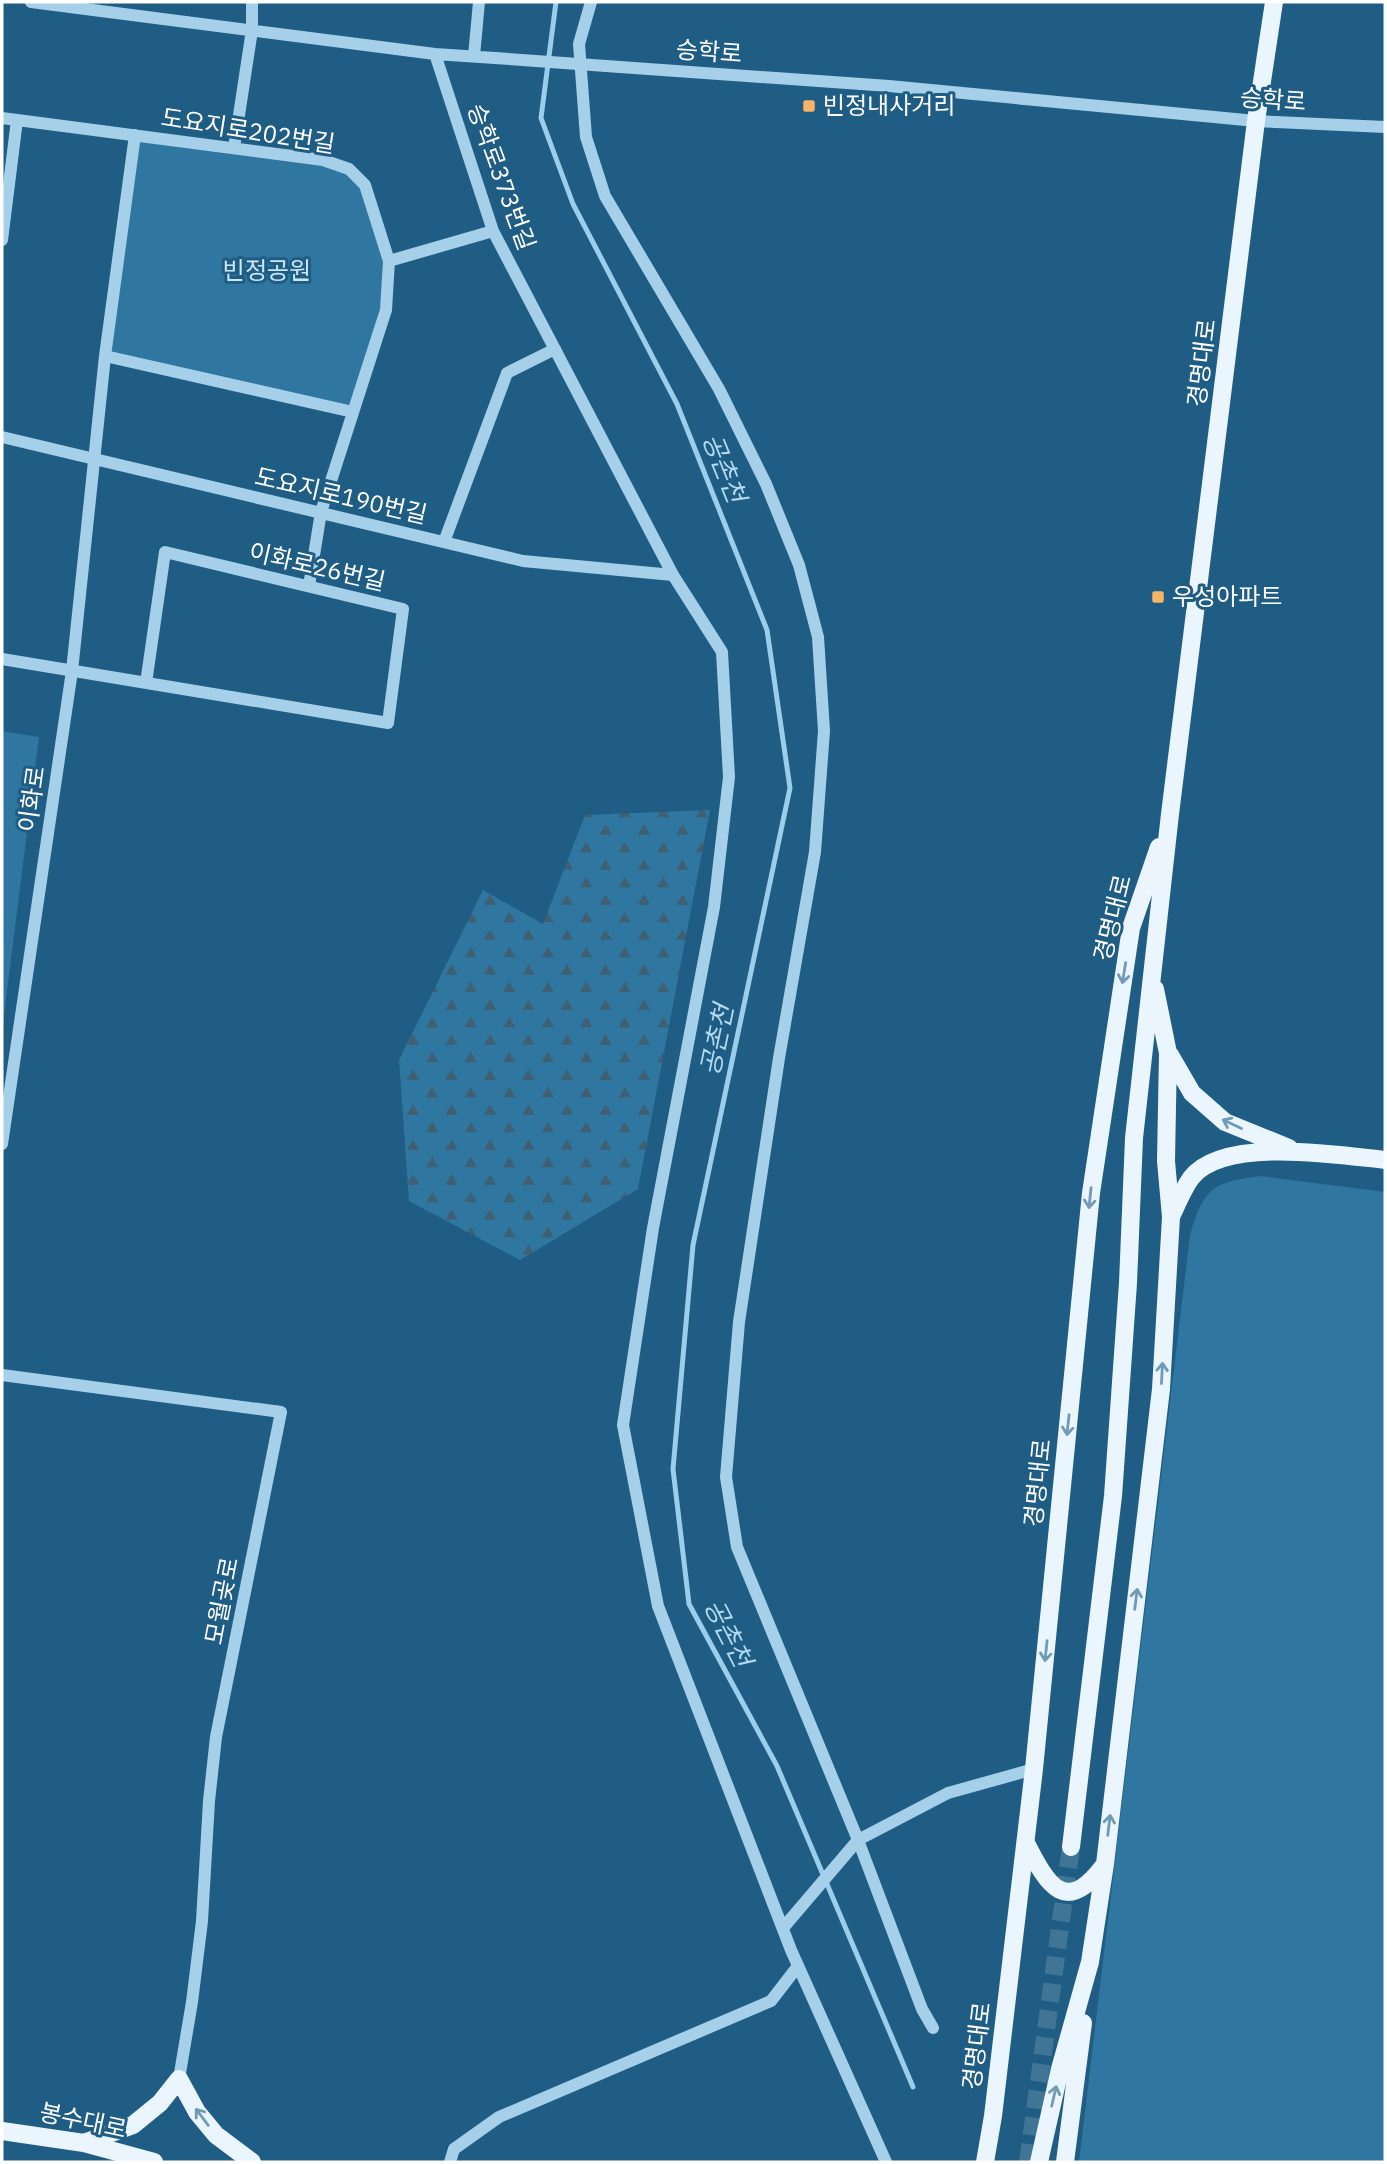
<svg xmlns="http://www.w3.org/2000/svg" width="1387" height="2164" font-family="'IBM Plex Sans','Noto Sans KR',sans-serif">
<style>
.forest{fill:url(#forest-firs)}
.park{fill:#2f76a0}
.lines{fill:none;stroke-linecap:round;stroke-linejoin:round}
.stream{stroke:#9aceeb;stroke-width:5}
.major-tunnel{stroke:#417596;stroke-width:18;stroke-dasharray:18 9;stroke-linecap:butt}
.minor{stroke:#a6d0ea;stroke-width:12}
.major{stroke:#eaf5fe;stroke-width:18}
.minor-bridge{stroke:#a6d0ea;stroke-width:12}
.oneway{stroke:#709ab5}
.poi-dot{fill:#f8b466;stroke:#1f5d84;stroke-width:2.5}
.labels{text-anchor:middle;stroke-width:6;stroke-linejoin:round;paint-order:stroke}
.street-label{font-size:24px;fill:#fff;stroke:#1f5d84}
.poi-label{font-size:24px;fill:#fff;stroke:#1f5d84;text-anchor:start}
.park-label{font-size:24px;fill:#cbe7f7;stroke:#1f5d84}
.water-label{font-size:26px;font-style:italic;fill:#b2daf1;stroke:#1f5d84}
</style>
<defs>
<pattern id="forest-firs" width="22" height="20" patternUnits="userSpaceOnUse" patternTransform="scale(1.75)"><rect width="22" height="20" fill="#2f76a0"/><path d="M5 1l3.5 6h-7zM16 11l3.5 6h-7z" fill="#3f5f72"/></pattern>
</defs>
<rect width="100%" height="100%" fill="#1f5d84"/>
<!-- forest -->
<path class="forest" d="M710 810 638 1189 520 1260 409 1201 399 1060 483 890 543 924 585 815Z"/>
<!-- park -->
<path class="park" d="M137 138 323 163 347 171 362 187 386 263 383 310 351 409 108 354Z
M2 731 39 737 2 1031Z
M1261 1176 1385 1192V2162H1079L1190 1235C1204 1188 1212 1182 1261 1176Z"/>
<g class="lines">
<!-- stream -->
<path class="stream" d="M556 2 541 118 573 204 677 404 767 630 790 788 693 1245 673 1469 689 1604 777 1766 913 2087"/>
<!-- major-tunnel -->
<path class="major-tunnel" d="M1028 2162 1071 1847"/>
<!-- minor -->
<path class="minor" d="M31 2 435 54 495 58
M591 2 579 44 586 137 605 196 719 389 766 484 799 565 818 637 824 731 815 852 779 1058 739 1322 726 1477 737 1547 858 1840 922 2009 933 2028
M435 54 493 231 673 575 722 652 729 777 714 907 653 1228 623 1425 658 1606 791 1950 886 2162
M474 56 479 2
M606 66 889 86 1256 121 1385 127
M2 118 323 160 349 169 365 185 389 261 386 310 321 512 309 586
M234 148 252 30V2
M2 240 17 120
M389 261 493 231
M105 356 353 412
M2 437 523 561 673 575
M444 542 507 373 555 349
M2 659C131 680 259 702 388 723L403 609 165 552 146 683
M2 1144 72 671 105 356 135 135
M2 1375 281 1412 216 1737 209 1801 202 1921 192 2002 179 2079
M783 1928 858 1840 948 1793 1034 1769
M450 2162 454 2149 499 2117 771 2001 798 1966"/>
<!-- major -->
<path class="major" d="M1170 1055 1192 1093 1225 1122 1289 1148
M1171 1217C1177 1204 1183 1189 1191 1178 1223 1136 1339 1155 1385 1160
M1026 1843C1048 1886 1066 1917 1105 1864
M1071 1847 1113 1496 1128 1283 1134 1138 1170 814 1256 121 1274 2
M2 2131 84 2143 154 2162
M84 2143 133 2125 160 2103 179 2079 197 2112 216 2135 252 2162
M985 2162 993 2116 1034 1769 1091 1193 1131 928 1159 847
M1039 2162 1060 2069 1090 1962 1105 1864 1161 1389 1171 1217 1166 1161 1168 1053 1155 989
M1065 2162 1083 2023"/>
<!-- minor-bridge -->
<path class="minor-bridge" d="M495 58 606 66"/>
</g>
<!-- one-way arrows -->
<defs><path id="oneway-shaft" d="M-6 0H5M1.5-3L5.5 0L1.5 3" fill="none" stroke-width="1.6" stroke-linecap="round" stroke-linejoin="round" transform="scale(1.75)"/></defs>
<g class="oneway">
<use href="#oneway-shaft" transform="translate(1124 973) rotate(99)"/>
<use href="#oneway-shaft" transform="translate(1232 1124) rotate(-155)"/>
<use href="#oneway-shaft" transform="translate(1090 1198) rotate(96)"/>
<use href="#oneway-shaft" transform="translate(1162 1373) rotate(-87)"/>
<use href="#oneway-shaft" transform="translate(1068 1425) rotate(96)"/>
<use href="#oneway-shaft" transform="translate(1136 1599) rotate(-83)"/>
<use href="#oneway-shaft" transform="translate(1046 1651) rotate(96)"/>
<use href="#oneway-shaft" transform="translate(1109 1825) rotate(-83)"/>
<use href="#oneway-shaft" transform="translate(1054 2096) rotate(-77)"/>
<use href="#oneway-shaft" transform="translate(202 2117) rotate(-127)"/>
</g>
<!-- markers -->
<g class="poi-dot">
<rect x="802" y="99" width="14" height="14" rx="3.5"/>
<rect x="1151" y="590" width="14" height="14" rx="3.5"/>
</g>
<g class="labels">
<!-- street labels -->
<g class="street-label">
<text transform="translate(709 52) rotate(4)" y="8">승학로</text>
<text transform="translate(1273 100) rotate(4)" y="8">승학로</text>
<text transform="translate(248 131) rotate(9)" y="8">도요지로202번길</text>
<text transform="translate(501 177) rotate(70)" y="8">승학로373번길</text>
<text transform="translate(1202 363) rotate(-83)" y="8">경명대로</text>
<text transform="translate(341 496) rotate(13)" y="8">도요지로190번길</text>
<text transform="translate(317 567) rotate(13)" y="8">이화로26번길</text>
<text transform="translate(32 799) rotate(-82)" y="8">이화로</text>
<text transform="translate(1113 918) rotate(-76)" y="8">경명대로</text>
<text transform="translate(1038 1483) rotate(-84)" y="8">경명대로</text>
<text transform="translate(222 1601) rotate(-79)" y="8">모월곶로</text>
<text transform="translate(977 2046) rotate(-83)" y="8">경명대로</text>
<text transform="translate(83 2121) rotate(12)" y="8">봉수대로</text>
</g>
<!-- poi labels -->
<g class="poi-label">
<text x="823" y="114">빈정내사거리</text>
<text x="1172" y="605">우성아파트</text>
</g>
<!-- park labels -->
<g class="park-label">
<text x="267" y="279">빈정공원</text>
</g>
<!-- water labels -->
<g class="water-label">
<text transform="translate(724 468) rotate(68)" y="9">공촌천</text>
<text transform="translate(717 1040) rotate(-78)" y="9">공촌천</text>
<text transform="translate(728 1633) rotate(63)" y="9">공촌천</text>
</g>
</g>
<!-- border -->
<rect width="1387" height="2164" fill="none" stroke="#ffffff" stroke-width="7"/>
</svg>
